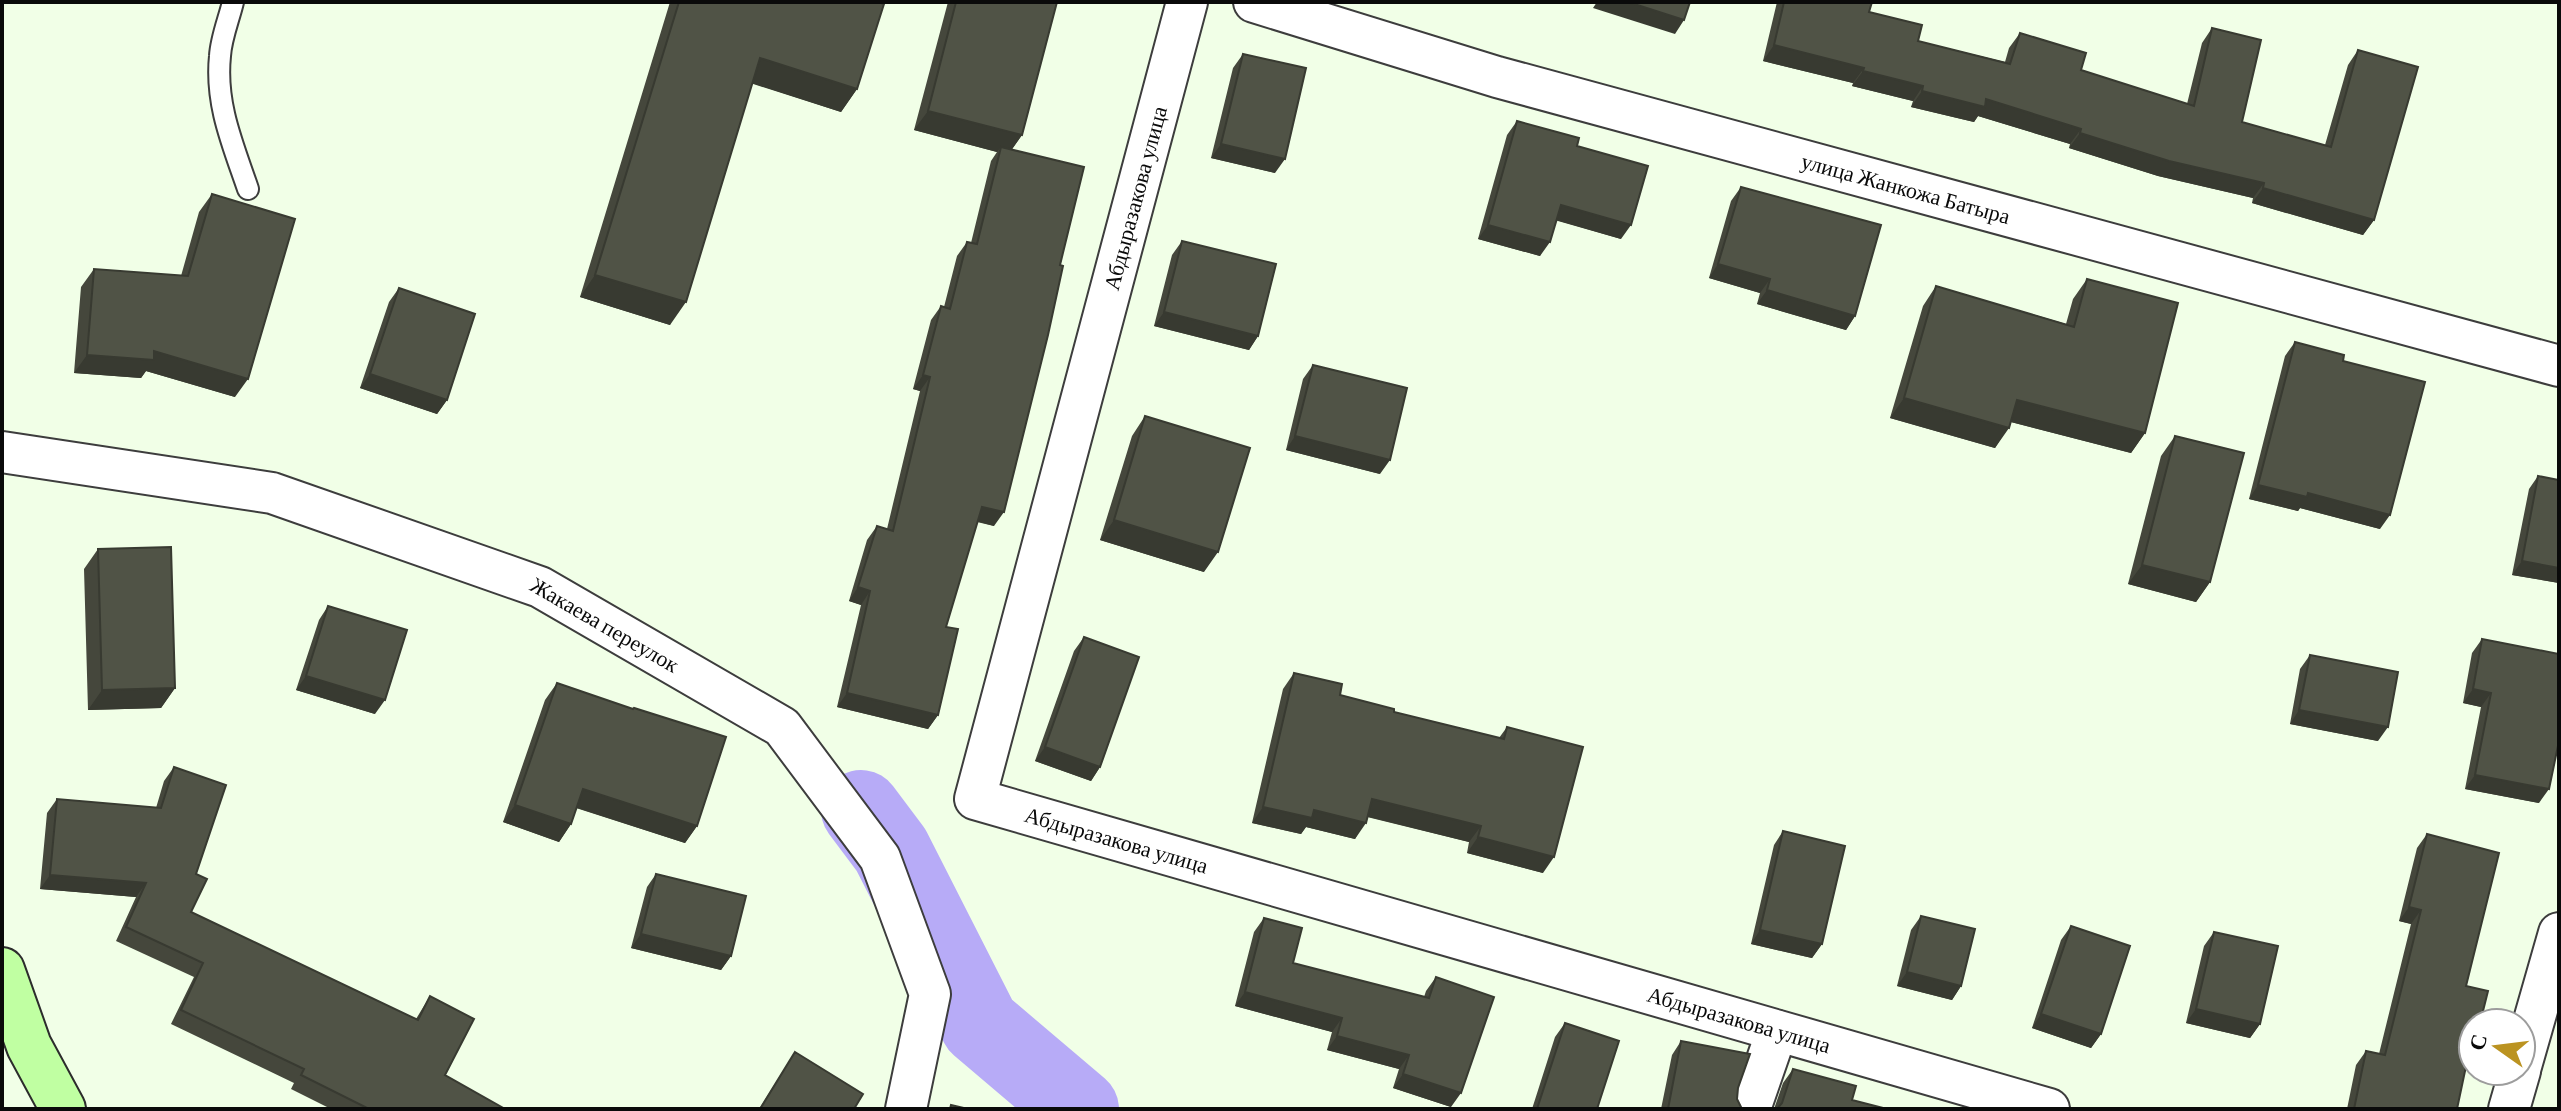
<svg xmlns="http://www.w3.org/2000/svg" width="2561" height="1111" font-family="'Crimson Pro',serif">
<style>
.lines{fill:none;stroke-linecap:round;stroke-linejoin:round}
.river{stroke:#b7abf7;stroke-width:80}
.lane-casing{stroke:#3d3d3d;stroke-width:24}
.street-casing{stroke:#3d3d3d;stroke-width:44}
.secondary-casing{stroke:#2c2c2c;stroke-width:48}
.lane{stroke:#fff;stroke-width:20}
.street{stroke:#fff;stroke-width:40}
.secondary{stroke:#c0ffa2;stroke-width:44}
.wall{fill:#45473c}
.shaded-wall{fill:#383a31}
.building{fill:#505346;stroke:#383a31;stroke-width:2}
.labels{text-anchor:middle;stroke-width:8;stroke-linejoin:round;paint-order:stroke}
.street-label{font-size:22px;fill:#0a0a0a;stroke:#fff}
</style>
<rect width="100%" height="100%" fill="#f1ffe7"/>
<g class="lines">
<!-- river -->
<path class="river" d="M861 810 891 850 980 1025 1079 1109"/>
<defs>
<path id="lane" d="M233 2C229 19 221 38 220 56 215 104 233 145 248 189"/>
<g id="street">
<path id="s1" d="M1187 2 975 799 2049 1109"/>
<path id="s2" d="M1254 2 1497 77 2559 366"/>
<path id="s3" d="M2 452 272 493 540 587 782 727 880 858 930 994 906 1109"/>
<path d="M2521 1066 2559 933"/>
<path d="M1750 1109 1777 1031"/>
<path d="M2509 1109 2520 1071"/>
</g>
<path id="secondary" d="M2 970 29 1046 63 1109"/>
</defs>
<!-- lane casing -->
<use href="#lane" class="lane-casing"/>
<!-- street casing -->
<use href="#street" class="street-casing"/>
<!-- secondary casing -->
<use href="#secondary" class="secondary-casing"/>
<!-- lane -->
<use href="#lane" class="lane"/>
<!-- street -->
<use href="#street" class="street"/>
<!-- secondary -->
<use href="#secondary" class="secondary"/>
</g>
<!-- wall -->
<path class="wall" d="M670 2H878L857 89 841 112 752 83 670 325 580 297Z
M948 2H1057L1022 135 1012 149 994 526 977 522 946 627 938 715 928 729 837 707 861 605 849 601 867 540 877 526 887 529 920 391 913 389 931 320 941 306 944 307 957 256 967 242 971 243 991 161 997 152 914 130Z
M1777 2H1872L1869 12 1918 41 2005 62 2009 48 2020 33 2081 70 2187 104 2202 43 2212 28 2242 122 2325 145 2348 65 2358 50 2374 220 2363 235 2252 203 2253 198 2158 176 2069 148 2070 144 1978 116 1974 122 1911 107 1913 101 1852 86 1853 83 1763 61Z
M1243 54 1275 173 1211 158 1233 68Z
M1517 121 1577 146 1621 239 1556 220 1540 256 1478 239 1507 135Z
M1741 187 1855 316 1846 330 1757 304 1760 293 1709 278 1731 201Z
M212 194 235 397 146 371 141 378 74 373 81 287 94 269 181 276 199 212Z
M1182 241 1258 336 1249 350 1154 326 1172 255Z
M2087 279 2145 433 2131 453 2011 422 1995 448 1890 418 1923 306 1936 286 2066 324 2073 299Z
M399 288 447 400 437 414 360 388 389 302Z
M2295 342 2343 361 2380 529 2300 508 2298 511 2249 499 2285 356Z
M1313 365 1380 474 1286 450 1303 379Z
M1145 416 1204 572 1100 540 1132 436Z
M2175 436 2210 582 2196 602 2128 584 2161 456Z
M2538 476 2559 480V583L2512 575 2529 489Z
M98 549 175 688 161 708 88 710 84 569Z
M328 606 375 714 296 690 319 620Z
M1084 637 1100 767 1091 781 1035 761 1074 651Z
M2482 639 2539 803 2465 789 2481 707 2463 703 2472 653Z
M2310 655 2378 741 2290 724 2300 669Z
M1294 673 1340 695 1394 712 1499 738 1507 727 1543 873 1467 853 1469 842 1367 817 1355 839 1306 827 1301 834 1252 823 1283 689Z
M557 683 697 826 685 843 576 808 571 824 559 842 503 822 545 700Z
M174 767 196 874 191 912 416 1019 430 996 445 1075 505 1109H331L291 1089 294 1083 171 1024 194 977 116 941 136 897 40 889 47 813 57 799 156 808 164 781Z
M1783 831 1822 944 1812 958 1751 944 1774 845Z
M2427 834 2466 986 2472 1053 2467 1061 2457 1109H2347L2356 1065 2366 1051 2379 1054 2411 924 2399 921 2417 848Z
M656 874 731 956 721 970 631 948 647 887Z
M1921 916 1961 986 1952 1000 1897 986 1911 930Z
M1264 918 1293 963 1424 997 1426 991 1436 977 1451 1107 1393 1088 1399 1069 1327 1050 1332 1032 1235 1006 1254 932Z
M2071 926 2101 1034 2091 1048 2032 1028 2061 940Z
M2214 932 2260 1024 2250 1038 2186 1023 2204 946Z
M1565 1023 1597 1109H1532L1555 1037Z
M1681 1041 1738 1088 1737 1099 1742 1109H1661L1672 1055Z
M795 1052 854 1109H759Z
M1793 1069 1852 1100 1887 1109H1774L1783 1083Z"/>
<!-- shaded-wall -->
<path class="shaded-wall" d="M1597 2H1628L1684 20 1675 34 1593 8Z
M1774 45 1864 68 1853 83 1763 61Z
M760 58 857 89 841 112 744 81Z
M1863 71 1923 86 1913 101 1852 86Z
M1922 91 1986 99 2081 129 2070 144 1978 116 1974 122 1911 107Z
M928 111 1022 135 1008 155 1001 147 997 152 914 130Z
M2080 133 2264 183 2253 198 2158 176 2069 148Z
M1221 144 1285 159 1275 173 1211 158Z
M2263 188 2374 220 2363 235 2252 203Z
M1561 205 1631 225 1621 239 1551 219Z
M1488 225 1550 242 1540 256 1478 239Z
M1718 264 1770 279 1760 293 1709 278Z
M595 275 686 302 670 325 580 297Z
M1767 290 1855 316 1846 330 1757 304Z
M1164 312 1258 336 1249 350 1154 326Z
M154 351 248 379 235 397 146 371 141 378 74 373 87 355Z
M370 374 447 400 437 414 360 388Z
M923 375 930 377 920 391 913 389Z
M1904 398 2009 428 1995 448 1890 418Z
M2017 400 2145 433 2131 453 2003 420Z
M1295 436 1390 460 1380 474 1286 450Z
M2258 485 2308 493 2390 515 2380 529 2300 508 2298 511 2249 499Z
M982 507 1004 512 994 526 972 520Z
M1114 520 1218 552 1204 572 1100 540Z
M2522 561 2559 568V583L2512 575Z
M2142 565 2210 582 2196 602 2128 584Z
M858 587 870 591 861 605 849 601Z
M306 676 385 700 375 714 296 690Z
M175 688 161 708 88 710 102 690Z
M2473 689 2491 693 2481 707 2463 703Z
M847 693 938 715 928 729 837 707Z
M2299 710 2388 727 2378 741 2290 724Z
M1045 747 1100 767 1091 781 1035 761Z
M2475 775 2549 789 2539 803 2465 789Z
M583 789 697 826 685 843 571 806Z
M1372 799 1481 826 1469 842 1361 815Z
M515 805 571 824 559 842 503 822Z
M1263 807 1314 810 1366 823 1355 839 1306 827 1301 834 1252 823Z
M1478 837 1554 857 1543 873 1467 853Z
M50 875 146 883 136 897 40 889Z
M2409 907 2421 910 2411 924 2399 921Z
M1760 930 1822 944 1812 958 1751 944Z
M641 934 731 956 721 970 631 948Z
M1907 972 1961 986 1952 1000 1897 986Z
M1245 992 1342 1018 1332 1032 1235 1006Z
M2196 1009 2260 1024 2250 1038 2186 1023Z
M2041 1014 2101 1034 2091 1048 2032 1028Z
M1337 1036 1409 1055 1399 1069 1327 1050Z
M1403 1074 1461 1093 1451 1107 1393 1088Z"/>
<!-- building -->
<path class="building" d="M679 2H878L884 4 857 89 760 58 686 302 595 275Z
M956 2H1057L1022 135 928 111Z
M1628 2H1690L1684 20Z
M1784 2H1872L1869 12 1922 25 1918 41 2010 64 2020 33 2086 53 2081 70 2194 106 2212 28 2261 40 2242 122 2331 147 2358 50 2418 67 2374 220 2263 188 2264 183 2169 161 2080 133 2081 129 1986 99 1985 107 1922 91 1923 86 1863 71 1864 68 1774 45Z
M1243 54 1306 68 1285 159 1221 144Z
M1517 121 1579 138 1577 146 1648 166 1631 225 1561 205 1550 242 1488 225Z
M1001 147 1084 167 1060 265 1063 266 1048 335 1004 512 982 507 946 627 958 629 938 715 847 693 870 591 858 587 877 526 893 531 930 377 923 375 941 306 950 309 967 242 977 244Z
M1741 187 1881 225 1855 316 1767 290 1770 279 1718 264Z
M212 194 295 219 248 379 154 351V360L87 355 94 269 188 276Z
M1182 241 1276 264 1258 336 1164 312Z
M2087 279 2178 303 2145 433 2017 400 2009 428 1904 398 1936 286 2074 327Z
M399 288 475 314 447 400 370 374Z
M2295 342 2344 355 2343 361 2425 382 2390 515 2308 493 2307 497 2258 485Z
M1313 365 1407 388 1390 460 1295 436Z
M1145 416 1250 448 1218 552 1114 520Z
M2175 436 2244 453 2210 582 2142 565Z
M2538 476 2559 480V568L2522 561Z
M171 547 175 688 102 690 98 549Z
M328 606 407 630 385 700 306 676Z
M1084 637 1139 657 1100 767 1045 747Z
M2482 639 2559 654V741L2549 789 2475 775 2491 693 2473 689Z
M2310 655 2398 672 2388 727 2299 710Z
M1294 673 1342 684 1340 695 1394 709V712L1504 739 1507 727 1583 747 1554 857 1478 837 1481 826 1372 799 1366 823 1314 810 1312 818 1263 807Z
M557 683 633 709 634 708 726 737 697 826 583 789 571 824 515 805Z
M174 767 226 785 196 874 207 879 191 912 418 1020 430 996 474 1019 445 1075 505 1109H369L301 1075 304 1069 181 1010 203 963 126 927 146 883 50 875 57 799 161 808Z
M1783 831 1845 846 1822 944 1760 930Z
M2427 834 2499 853 2466 986 2488 991 2480 1023H2473L2472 1053 2469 1052 2457 1109H2354L2366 1051 2385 1055 2421 910 2409 907Z
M656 874 746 896 731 956 641 934Z
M1921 916 1975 929 1961 986 1907 972Z
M1264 918 1302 928 1293 963 1429 998 1436 977 1494 997 1461 1093 1403 1074 1409 1055 1337 1036 1342 1018 1245 992Z
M2071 926 2130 946 2101 1034 2041 1014Z
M2214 932 2278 946 2260 1024 2196 1009Z
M1565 1023 1619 1041 1597 1109H1537Z
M1681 1041 1750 1054 1738 1088 1737 1099 1742 1109H1668Z
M795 1052 863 1094 854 1109H760Z
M1793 1069 1856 1086 1852 1100 1887 1109H1777L1782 1103Z
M951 1105 968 1109H950Z"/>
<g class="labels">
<!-- street labels -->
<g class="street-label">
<text dy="8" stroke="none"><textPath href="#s2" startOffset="678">улица Жанкожа Батыра</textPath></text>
<text transform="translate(1135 198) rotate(-75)" y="8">Абдыразакова улица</text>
<text dy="8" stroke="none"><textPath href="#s3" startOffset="632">Жакаева переулок</textPath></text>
<text dy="8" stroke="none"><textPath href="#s1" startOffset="972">Абдыразакова улица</textPath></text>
<text dy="8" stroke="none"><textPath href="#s1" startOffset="1620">Абдыразакова улица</textPath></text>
</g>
</g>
<!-- border -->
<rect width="2561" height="1111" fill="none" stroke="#0a0a0a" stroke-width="8"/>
<!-- north arrow -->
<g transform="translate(2497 1047) rotate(284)"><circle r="38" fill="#ffffff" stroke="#9d9d9d" stroke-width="2"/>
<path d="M0-6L14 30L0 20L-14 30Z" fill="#bb9321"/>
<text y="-12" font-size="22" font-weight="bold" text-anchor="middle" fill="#0a0a0a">С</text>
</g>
</svg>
